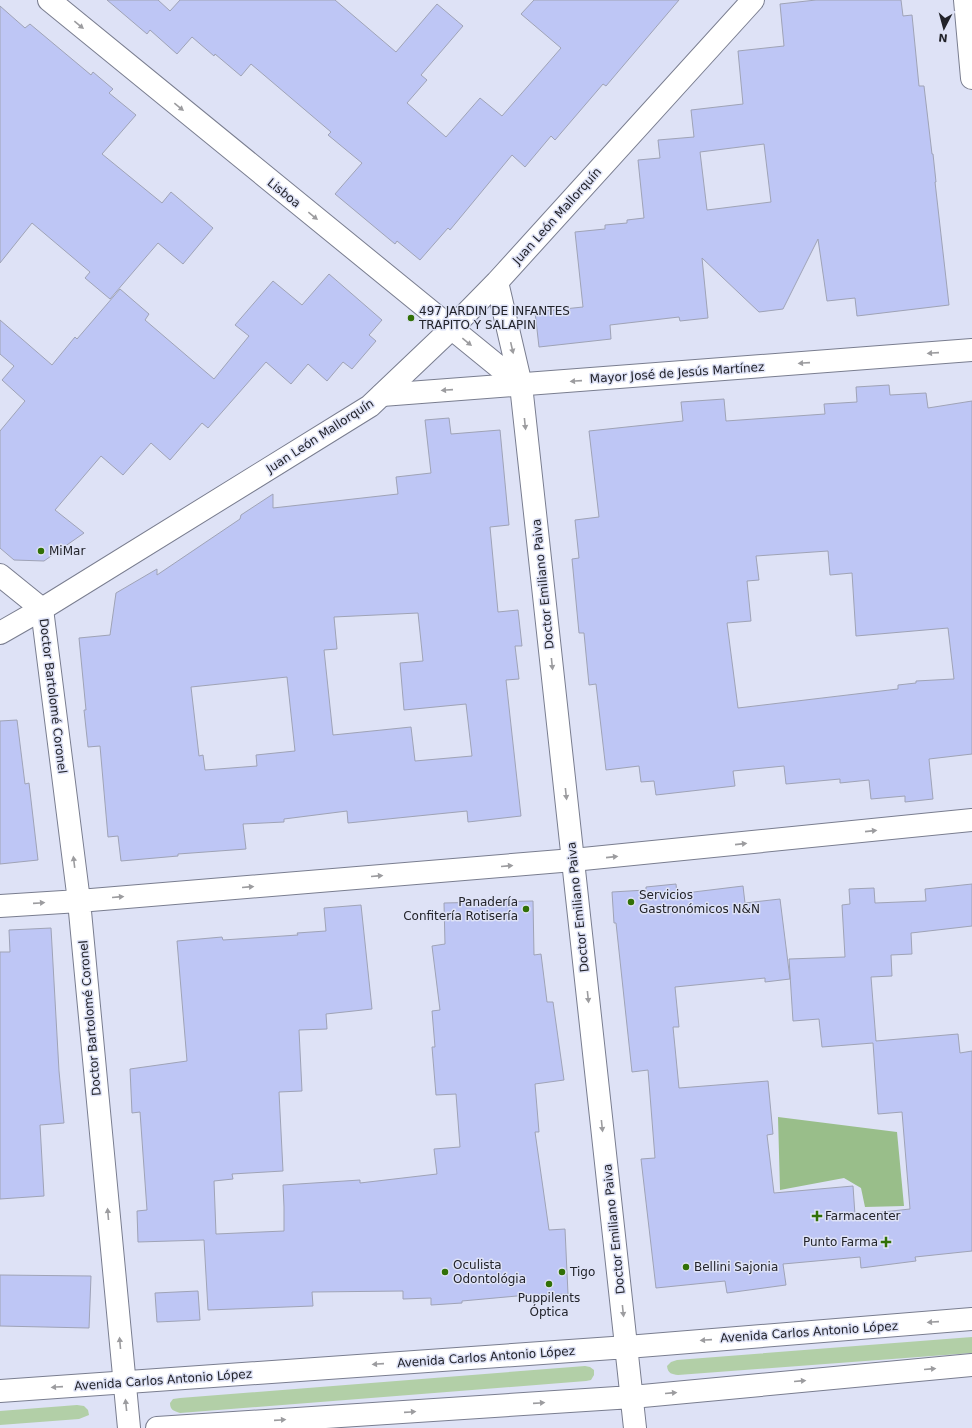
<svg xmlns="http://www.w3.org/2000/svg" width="972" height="1428" font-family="'DejaVu Sans',sans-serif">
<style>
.green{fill:#b2cfa7}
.forest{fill:#99be8a}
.building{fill:#bec6f5;stroke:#9fa3b6;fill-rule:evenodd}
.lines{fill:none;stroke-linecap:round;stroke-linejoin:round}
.street-casing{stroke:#797d8f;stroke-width:24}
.secondary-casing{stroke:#797d8f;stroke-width:24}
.street{stroke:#fff;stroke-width:22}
.secondary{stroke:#fff;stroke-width:22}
.oneway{fill:#9c9c9f}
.poi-dot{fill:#317006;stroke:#dee2f6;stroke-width:1.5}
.labels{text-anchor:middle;stroke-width:3;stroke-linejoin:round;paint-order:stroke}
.street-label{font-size:12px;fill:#22232a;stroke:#dee2f6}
.poi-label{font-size:12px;fill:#22232a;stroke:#dee2f6;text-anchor:start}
</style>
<rect width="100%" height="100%" fill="#dee2f6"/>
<!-- green -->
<path class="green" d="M972 1337V1353L678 1375C672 1374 668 1374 667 1366L671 1362 677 1360Z
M585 1366 590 1367 594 1370V1375L591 1380 586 1381 180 1413C174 1411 170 1410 170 1403L173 1399 180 1398Z
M77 1405 84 1406 88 1410 89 1415 79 1419 0 1425V1411Z"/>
<!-- forest -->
<path class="forest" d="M778 1117 897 1132 904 1206 865 1207 861 1188 844 1178 780 1190Z"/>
<!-- building -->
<path class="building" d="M107 0H158L170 11 180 0H335L396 52 437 4 463 26 421 75 427 80 407 103 446 137 480 98 502 116 561 48 521 14 534 0H679L606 86 603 84 555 140 551 136 525 167 512 155 450 230 448 228 420 260 397 241 395 244 335 194 362 163 328 135 331 132 251 64 241 76 215 54 214 56 192 37 177 54 150 30 147 34Z
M816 0H901L903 16 912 15 919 86H924L932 154H933L936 182H935L949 305 857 316 855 298 827 301 818 239 783 309 759 312 702 258 708 318 680 321 679 317 610 325 611 339 539 347 535 312 583 307 575 232 605 229V225L627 223V220L644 218 638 160 660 158 658 140 694 137 691 110 743 104 738 51 784 46 780 4ZM764 144 771 202 707 210 700 152Z
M0 6 25 28 30 24 91 75 93 72 113 89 109 93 136 115 102 154 162 203 171 192 213 228 183 264 158 243 110 299 85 278 90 272 32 223 0 263Z
M329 274 382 320 369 335 376 341 352 369 343 362 327 381 308 364 291 384 266 362 208 428 202 423 170 460 151 443 123 475 101 456 55 510 84 533 44 561 14 560 0 548V431L25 401 2 380 14 366 0 354V320L52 365 75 337 77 339 120 289 149 314 145 320 214 379 249 336 235 325 273 281 302 305Z
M889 385 890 395 926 393 928 408 972 401V754L929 759 933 799 905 802V796L871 799 869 780 840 783V779L786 784 784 766 733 771 735 786 656 795 654 781 641 782 639 766 606 770 596 684 589 685 584 633H579L572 559 579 558 575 520 599 517 589 431 683 421 681 402 724 399 726 421 825 414 824 404 857 402 856 387ZM828 551 830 575 852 573 856 636 948 628 954 679 916 681V683L898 685V689L738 708 727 623 751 621 747 581 759 580 756 556Z
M449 418 451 434 500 430 509 525 490 527 498 612 518 610 522 646H515L519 679 506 680 521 816 468 822 467 811 348 823 347 811 284 819V822L243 824 246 849 178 854V856L121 861 118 836 108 837 100 746 88 747 84 710H86L79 638 110 635 116 593 157 569V575L240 519 241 515 273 494V508L398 494 396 477 431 473 425 420ZM418 613 423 661 400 663 404 710 466 704 472 756 415 761 411 727 333 735 324 650 337 649 334 617ZM287 677 295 751 256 755 257 766 205 770 203 755 199 756 191 687Z
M17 720 25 784 29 783 38 860 0 864V721Z
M676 884 677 894 743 886 745 903 780 899 790 979 765 982V978L675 987 679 1027H673L679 1088 768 1081 773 1134 767 1135 774 1193 853 1186 855 1215 910 1209 902 1112 878 1114 873 1043 822 1047 819 1019 793 1021 789 959 845 957 842 905 850 904 849 889 874 888 875 903 926 901 925 889 972 884V926L911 933 912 954 891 955 892 976 871 977 876 1041 958 1034 960 1053 972 1051V1251L915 1257 916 1261 861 1268 860 1257 783 1264 786 1285 727 1293 725 1281 656 1288 641 1159 655 1158 648 1070 632 1072 616 923H614L612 892 646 890V887Z
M533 901 534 955 541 954 547 1002H553L564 1080 535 1084 539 1132H535L549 1230 565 1229 568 1294 517 1296 462 1301V1303L431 1305V1298L403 1299V1291L312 1292 313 1306 208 1310 204 1240 138 1242 137 1211 147 1210 140 1112 132 1113 130 1069 187 1061 177 941 222 937 223 940 298 935 297 933 326 931 324 908 361 905 372 1009 326 1014 327 1029 299 1030 302 1091 279 1092 283 1171 232 1174 233 1179 214 1181 216 1234 284 1231V1207L283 1185 360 1180V1183L437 1174 434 1149 460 1147 456 1094 436 1095 432 1047H435L432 1011 440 1010 432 946 445 944 444 903Z
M51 928 59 1071 64 1123 40 1125 44 1196 0 1199V952H10L9 930Z
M0 1275 91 1276 89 1328 0 1326Z
M198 1291 200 1320 157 1322 155 1293Z"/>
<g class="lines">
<defs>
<path id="street" d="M965 0 972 78
M382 395 972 350
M0 575 42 609 79 901 129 1428
M0 906 79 901 573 860 972 820"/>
<path id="secondary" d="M49 0 521 385
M497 282 521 385 635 1428
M0 633 42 609 370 406 451 329 497 282 753 0
M0 1391 627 1347 972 1319
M157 1428 632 1397 972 1365"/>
</defs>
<!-- street casing -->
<use href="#street" class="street-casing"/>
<!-- secondary casing -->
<use href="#secondary" class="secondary-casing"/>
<!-- street -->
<use href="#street" class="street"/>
<!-- secondary -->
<use href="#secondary" class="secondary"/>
</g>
<!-- one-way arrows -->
<defs><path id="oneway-solid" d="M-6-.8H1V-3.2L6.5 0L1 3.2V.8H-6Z"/></defs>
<g class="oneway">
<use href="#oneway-solid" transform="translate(79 25) rotate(39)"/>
<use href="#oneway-solid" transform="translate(179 107) rotate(39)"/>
<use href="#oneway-solid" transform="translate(313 216) rotate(39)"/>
<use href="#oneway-solid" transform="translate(467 342) rotate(39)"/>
<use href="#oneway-solid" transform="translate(512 348) rotate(77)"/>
<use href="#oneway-solid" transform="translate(933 353) rotate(176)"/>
<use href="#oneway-solid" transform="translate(804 363) rotate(176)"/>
<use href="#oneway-solid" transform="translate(576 381) rotate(176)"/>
<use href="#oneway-solid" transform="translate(447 390) rotate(176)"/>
<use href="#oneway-solid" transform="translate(525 424) rotate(84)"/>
<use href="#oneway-solid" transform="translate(552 664) rotate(84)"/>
<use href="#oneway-solid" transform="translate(566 794) rotate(84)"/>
<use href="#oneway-solid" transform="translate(871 831) rotate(-6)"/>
<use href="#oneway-solid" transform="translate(741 844) rotate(-6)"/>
<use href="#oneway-solid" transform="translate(612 857) rotate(-6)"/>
<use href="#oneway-solid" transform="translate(74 862) rotate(-97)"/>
<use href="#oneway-solid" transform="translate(507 866) rotate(-5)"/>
<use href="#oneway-solid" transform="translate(377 876) rotate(-5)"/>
<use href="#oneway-solid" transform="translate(248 887) rotate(-5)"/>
<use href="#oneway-solid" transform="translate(118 897) rotate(-5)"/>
<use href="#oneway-solid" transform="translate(39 903) rotate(-4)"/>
<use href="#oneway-solid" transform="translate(588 997) rotate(84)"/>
<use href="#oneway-solid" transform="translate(602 1126) rotate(84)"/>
<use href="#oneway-solid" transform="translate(108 1214) rotate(-95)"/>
<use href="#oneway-solid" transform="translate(623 1311) rotate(84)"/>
<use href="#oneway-solid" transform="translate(933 1322) rotate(176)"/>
<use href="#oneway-solid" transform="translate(706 1340) rotate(176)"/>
<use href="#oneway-solid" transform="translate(120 1343) rotate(-95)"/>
<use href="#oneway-solid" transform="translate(378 1364) rotate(176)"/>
<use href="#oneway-solid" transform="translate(930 1369) rotate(-5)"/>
<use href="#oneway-solid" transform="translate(800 1381) rotate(-5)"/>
<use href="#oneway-solid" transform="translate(57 1387) rotate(176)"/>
<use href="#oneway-solid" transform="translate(671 1393) rotate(-5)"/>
<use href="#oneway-solid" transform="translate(539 1403) rotate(-4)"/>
<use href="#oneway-solid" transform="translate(126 1405) rotate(-96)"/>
<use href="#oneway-solid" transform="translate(410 1412) rotate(-4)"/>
<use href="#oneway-solid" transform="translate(280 1420) rotate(-4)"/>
</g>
<!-- markers -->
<g class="poi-dot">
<circle cx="411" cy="318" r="4"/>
<circle cx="41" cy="551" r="4"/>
<circle cx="631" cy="902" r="4"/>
<circle cx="526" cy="909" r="4"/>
<path d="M815 1210h4v4h4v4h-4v4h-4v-4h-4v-4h4z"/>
<path d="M884 1236h4v4h4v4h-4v4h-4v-4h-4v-4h4z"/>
<circle cx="686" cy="1267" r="4"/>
<circle cx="445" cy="1272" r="4"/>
<circle cx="562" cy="1272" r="4"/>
<circle cx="549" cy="1284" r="4"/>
</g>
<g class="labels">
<!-- street labels -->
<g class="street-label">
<text transform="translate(284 193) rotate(39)" y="4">Lisboa</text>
<text transform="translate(557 216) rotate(-48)" y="4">Juan León Mallorquín</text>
<text transform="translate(677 373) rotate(-4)" y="4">Mayor José de Jesús Martínez</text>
<text transform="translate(320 436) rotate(-33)" y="4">Juan León Mallorquín</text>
<text transform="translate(543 584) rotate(-96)" y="4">Doctor Emiliano Paiva</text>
<text transform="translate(53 696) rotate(83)" y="4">Doctor Bartolomé Coronel</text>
<text transform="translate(578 907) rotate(-96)" y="4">Doctor Emiliano Paiva</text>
<text transform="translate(90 1018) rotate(-95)" y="4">Doctor Bartolomé Coronel</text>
<text transform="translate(614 1229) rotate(-96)" y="4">Doctor Emiliano Paiva</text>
<text transform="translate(809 1332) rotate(-4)" y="4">Avenida Carlos Antonio López</text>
<text transform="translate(486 1357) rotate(-4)" y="4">Avenida Carlos Antonio López</text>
<text transform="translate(163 1380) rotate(-4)" y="4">Avenida Carlos Antonio López</text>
</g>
<!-- poi labels -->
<g class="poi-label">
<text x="419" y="315">497 JARDIN DE INFANTES<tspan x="419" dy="14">TRAPITO Y SALAPIN</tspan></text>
<text x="49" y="555">MiMar</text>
<text x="639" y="899">Servicios<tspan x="639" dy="14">Gastronómicos N&amp;N</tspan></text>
<text x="518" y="906" text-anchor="end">Panadería<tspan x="518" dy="14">Confitería Rotisería</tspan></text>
<text x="825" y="1220">Farmacenter</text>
<text x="878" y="1246" text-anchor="end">Punto Farma</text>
<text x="453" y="1269">Oculista<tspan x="453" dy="14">Odontológia</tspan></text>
<text x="694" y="1271">Bellini Sajonia</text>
<text x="570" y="1276">Tigo</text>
<text x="549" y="1302" text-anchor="middle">Puppilents<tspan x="549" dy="14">Óptica</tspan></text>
</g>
</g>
<!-- north arrow -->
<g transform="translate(944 28) rotate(186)" stroke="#dee2f6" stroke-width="3" paint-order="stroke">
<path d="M0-3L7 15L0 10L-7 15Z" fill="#22232a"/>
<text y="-6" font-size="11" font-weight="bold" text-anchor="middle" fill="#22232a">N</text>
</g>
</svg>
